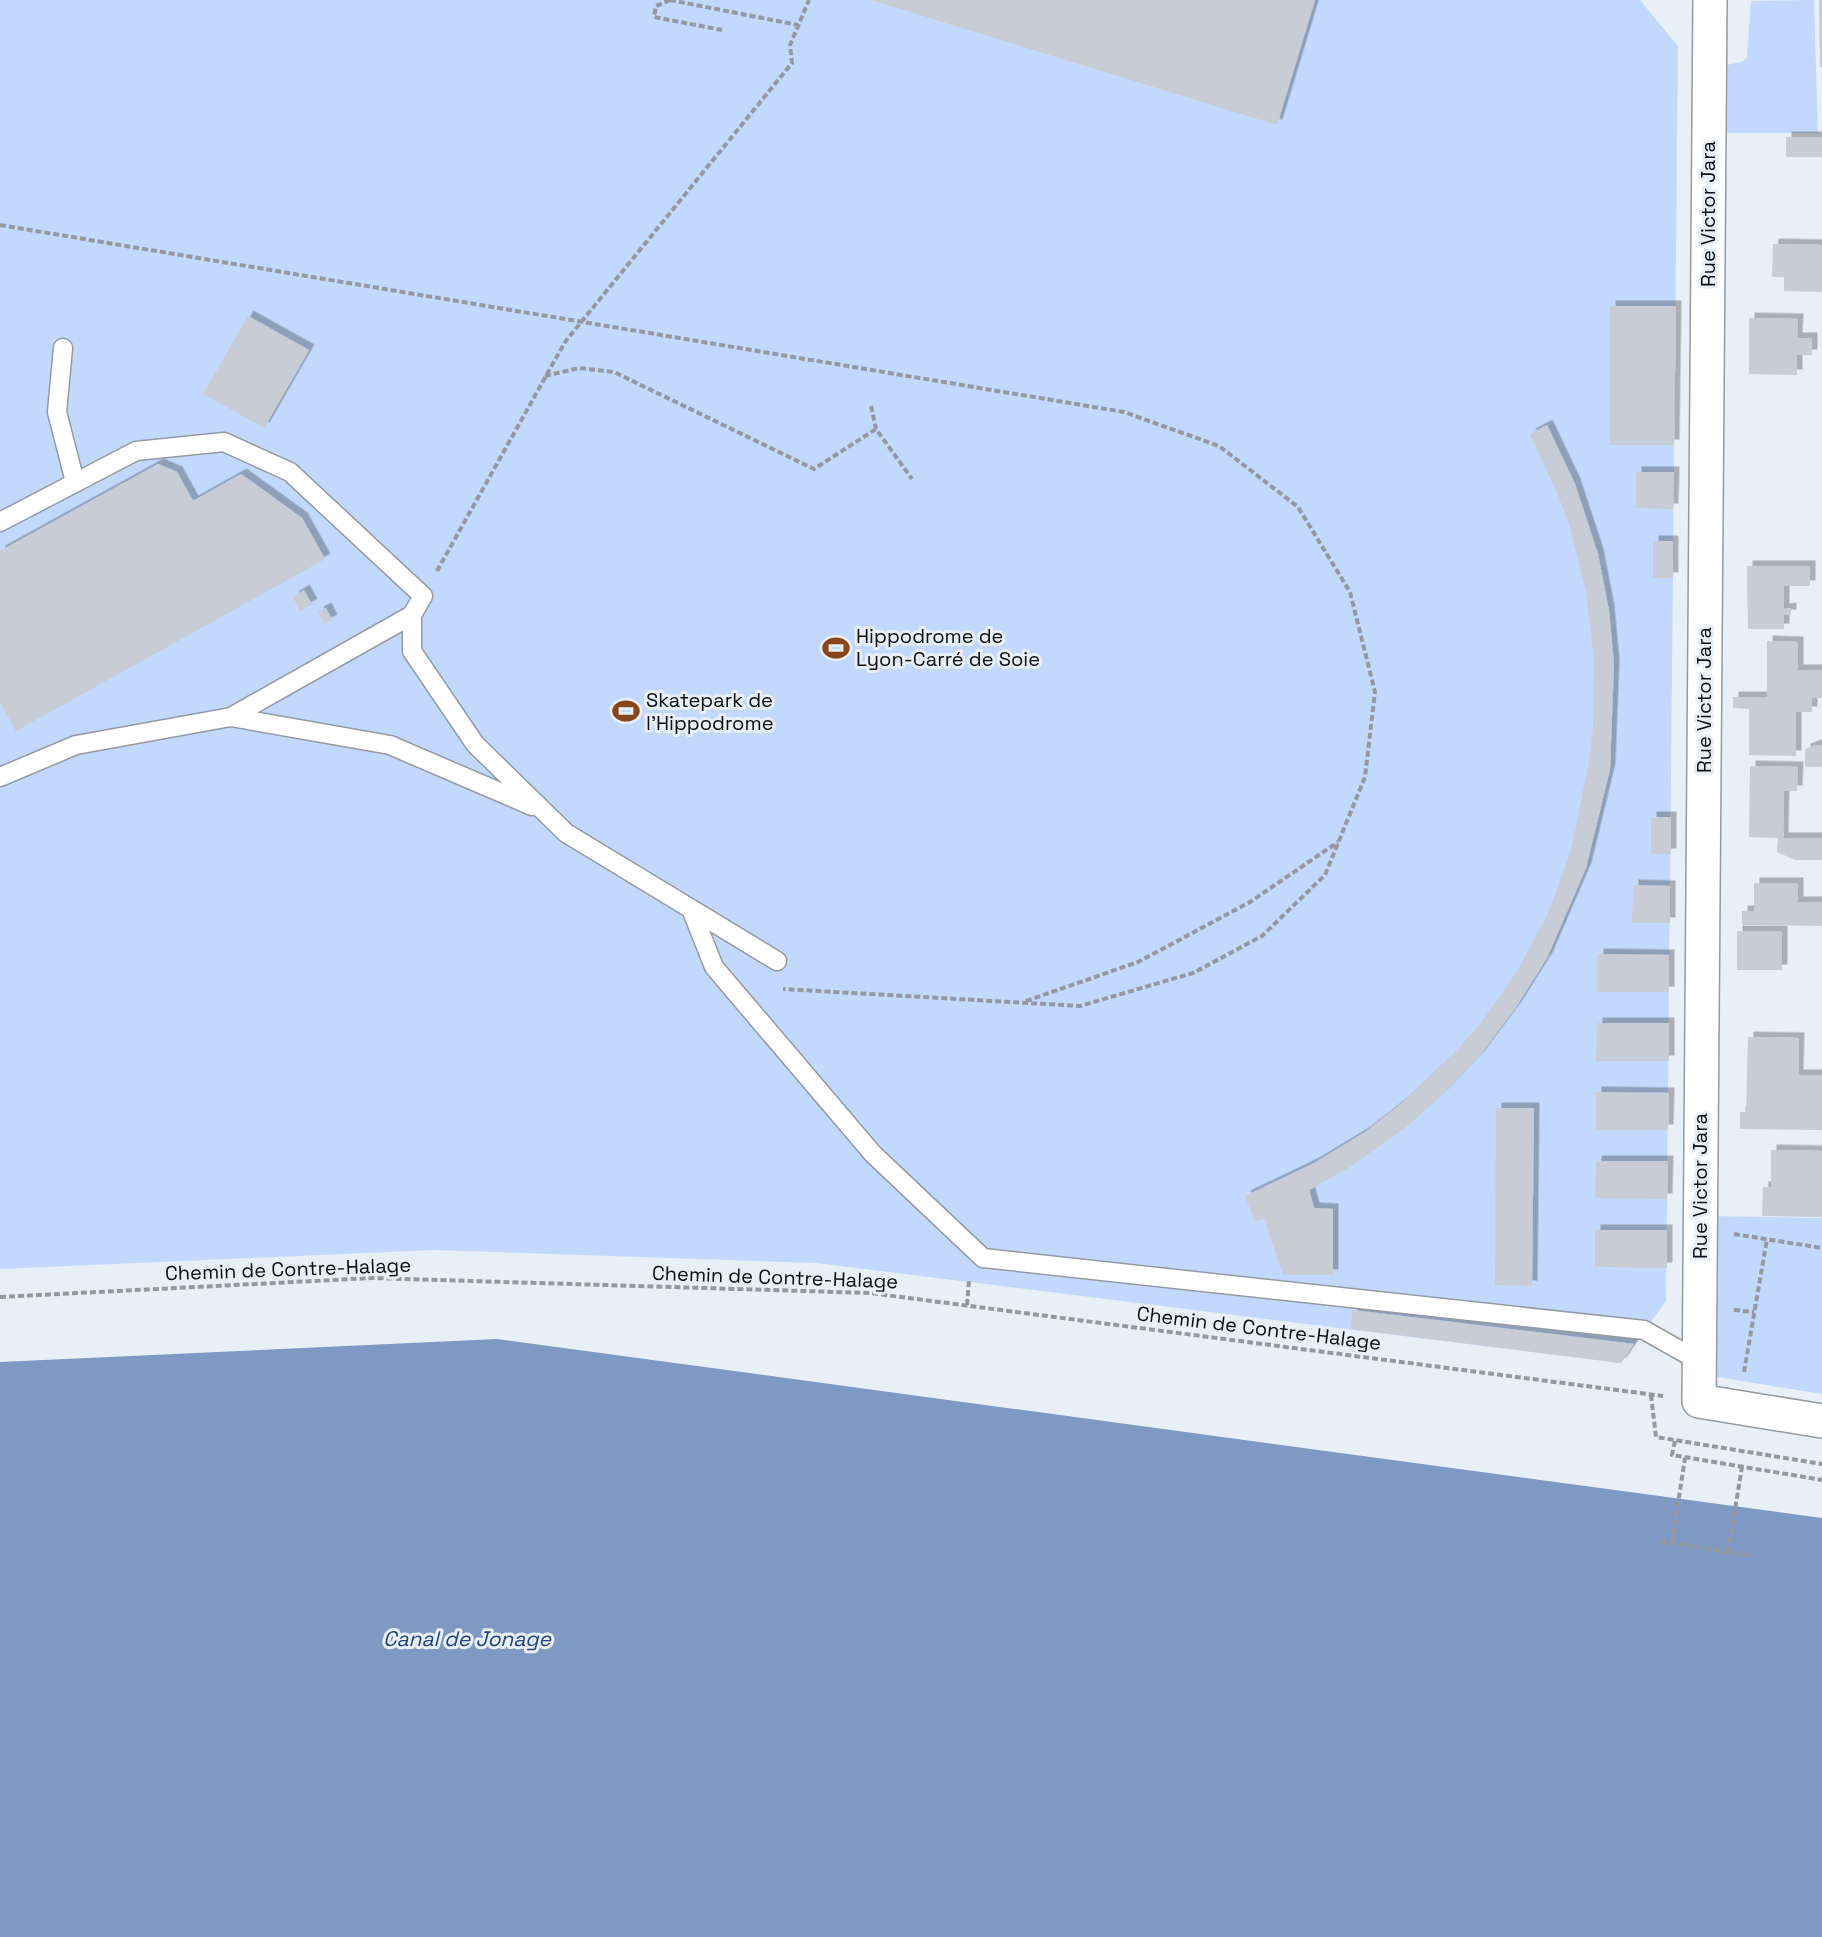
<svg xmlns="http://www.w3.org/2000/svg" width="1822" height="1937" font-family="'Space Grotesk',sans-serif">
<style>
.green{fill:#c2d9fd}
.water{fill:#7e9ac4}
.building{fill:#c7ccd5;filter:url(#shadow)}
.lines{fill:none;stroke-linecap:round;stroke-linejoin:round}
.service-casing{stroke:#959aa2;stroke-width:21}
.minor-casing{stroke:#959aa2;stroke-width:36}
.path{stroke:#95999f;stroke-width:4;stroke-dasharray:6 3;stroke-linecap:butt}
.service{stroke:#fff;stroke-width:18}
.minor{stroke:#fff;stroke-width:33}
.labels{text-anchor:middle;stroke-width:6;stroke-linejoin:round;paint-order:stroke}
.street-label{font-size:20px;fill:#0b0d0f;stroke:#e9eff7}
.poi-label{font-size:20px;fill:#0b0d0f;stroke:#e9eff7;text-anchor:start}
.water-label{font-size:21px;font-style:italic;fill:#21447a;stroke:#e9eff7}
</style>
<defs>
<filter id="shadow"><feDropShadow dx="5.5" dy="-5.5" stdDeviation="0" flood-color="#0004"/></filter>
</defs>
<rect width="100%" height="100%" fill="#e9eff7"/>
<!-- green -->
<path class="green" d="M0 0H1640L1678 46 1666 1301 1621 1363 816 1263 434 1250 0 1269Z
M1814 0 1818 133H1726V65L1742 62 1747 57 1751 1Z
M1709 1216 1822 1218V1394L1705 1375Z"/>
<!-- water -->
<path class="water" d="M497 1339 1822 1518V1937H0V1362Z"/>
<!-- building -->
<path class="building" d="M871 0H1315L1277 125Z
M1819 0H1822V67H1820Z
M1786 137H1822V157H1786Z
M1773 244 1822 245V292L1784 291V277H1772Z
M1610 306H1676L1674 445H1610Z
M248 316 309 350 264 428 203 394Z
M1749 318 1798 319 1797 338H1812V355H1797V375L1749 374Z
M1547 425 1575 484 1598 554 1609 611 1614 664 1610 769 1586 868 1547 958 1516 1007 1480 1055 1443 1094 1406 1127 1350 1167 1309 1190 1314 1208 1333 1209V1275H1283L1264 1219 1255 1222 1245 1196 1314 1163 1365 1132 1402 1103 1449 1059 1478 1027 1518 970 1549 911 1571 850 1589 762 1593 728 1594 660 1586 593 1570 527 1558 495 1530 434Z
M158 464 177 472 193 501 241 474 302 518 325 559 16 731 0 702V551Z
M1636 472H1674L1673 509 1636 508Z
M1653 541H1673V578H1653Z
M1747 566H1810V586H1784V609L1791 608V615H1784V629H1748Z
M304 590 312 604 300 611 293 597Z
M326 608 332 620 324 624 318 612Z
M1767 641 1798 642V670H1822V698H1812V712H1796V756L1749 755V709L1733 708V697H1767Z
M1816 745H1822V767H1805V749Z
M1750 766 1798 767 1797 791H1784L1783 838H1822V860H1795L1777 852 1778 838 1749 837Z
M1651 817H1671V854H1651Z
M1754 883H1798V902H1822V926L1742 925V911H1754Z
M1633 885 1670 886V923H1632Z
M1737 931H1782V970H1737Z
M1598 954 1669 955V992H1597Z
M1597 1023H1669V1061H1596Z
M1748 1037 1799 1038 1798 1075H1822V1130L1740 1129V1112H1746Z
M1596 1092 1669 1093 1668 1130H1596Z
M1496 1108H1534L1532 1286 1495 1285Z
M1771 1150 1822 1151V1217L1762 1216 1763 1187H1771Z
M1596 1161H1668L1667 1199 1595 1198Z
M1595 1230H1667V1268L1595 1267Z
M1353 1310 1560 1335 1634 1344 1621 1363 1350 1329Z"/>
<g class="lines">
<defs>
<path id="service" d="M63 348 57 412 75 482
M0 522 136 451 224 442 290 472 423 596 412 615V651L475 744 566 833 777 961
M231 717 390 745 532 806
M0 777 76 745 231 717 412 615
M691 909 714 967 873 1154 983 1258 1644 1330 1699 1361"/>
<path id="minor" d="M1710 0 1699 1401 1822 1421"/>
</defs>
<!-- service casing -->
<use href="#service" class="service-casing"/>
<!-- minor casing -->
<use href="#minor" class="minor-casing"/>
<!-- path -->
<path class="path" d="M670 0 798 25
M670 0 656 6 654 17 722 30
M0 225 1124 412 1219 446 1298 507 1350 592 1375 692 1365 777 1325 875 1262 936 1193 973 1080 1006 783 989
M545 376 579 368 614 372 814 469 876 429
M871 406 876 429 912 479
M437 571 565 342 792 63 790 45 809 0
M1026 1001 1138 962 1250 902 1338 842
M1734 1234 1822 1248
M0 1297 372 1278 870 1293 1663 1396
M967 1305 969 1281
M1734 1310 1754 1312
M1744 1372 1767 1239
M1651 1395 1656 1437 1822 1464
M1675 1441 1672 1455 1822 1480
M1661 1541 1752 1556
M1672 1543 1685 1458
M1728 1552 1742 1467"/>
<!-- service -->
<use href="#service" class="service"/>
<!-- minor -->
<use href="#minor" class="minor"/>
</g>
<!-- icons -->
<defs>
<symbol id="stadium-bare" viewBox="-9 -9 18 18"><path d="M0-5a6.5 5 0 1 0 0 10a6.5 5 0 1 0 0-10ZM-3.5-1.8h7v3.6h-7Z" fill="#894419" stroke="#e9eff7" stroke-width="2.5" paint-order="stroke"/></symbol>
</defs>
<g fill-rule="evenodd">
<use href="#stadium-bare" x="817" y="629" width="38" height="38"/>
<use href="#stadium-bare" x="607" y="692" width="38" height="38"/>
</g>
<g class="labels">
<!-- street labels -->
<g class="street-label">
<text transform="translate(1708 214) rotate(-90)" y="7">Rue Victor Jara</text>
<text transform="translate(1704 700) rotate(-90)" y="7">Rue Victor Jara</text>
<text transform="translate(1700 1186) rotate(-90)" y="7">Rue Victor Jara</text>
<text transform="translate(288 1269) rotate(-2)" y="7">Chemin de Contre-Halage</text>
<text transform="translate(775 1277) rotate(2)" y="7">Chemin de Contre-Halage</text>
<text transform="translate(1259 1328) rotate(7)" y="7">Chemin de Contre-Halage</text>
</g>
<!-- poi labels -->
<g class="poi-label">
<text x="856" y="643">Hippodrome de<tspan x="856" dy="23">Lyon-Carré de Soie</tspan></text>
<text x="646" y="707">Skatepark de<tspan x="646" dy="23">l'Hippodrome</tspan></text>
</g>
<!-- water labels -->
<g class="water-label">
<text x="467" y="1646">Canal de Jonage</text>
</g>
</g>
</svg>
